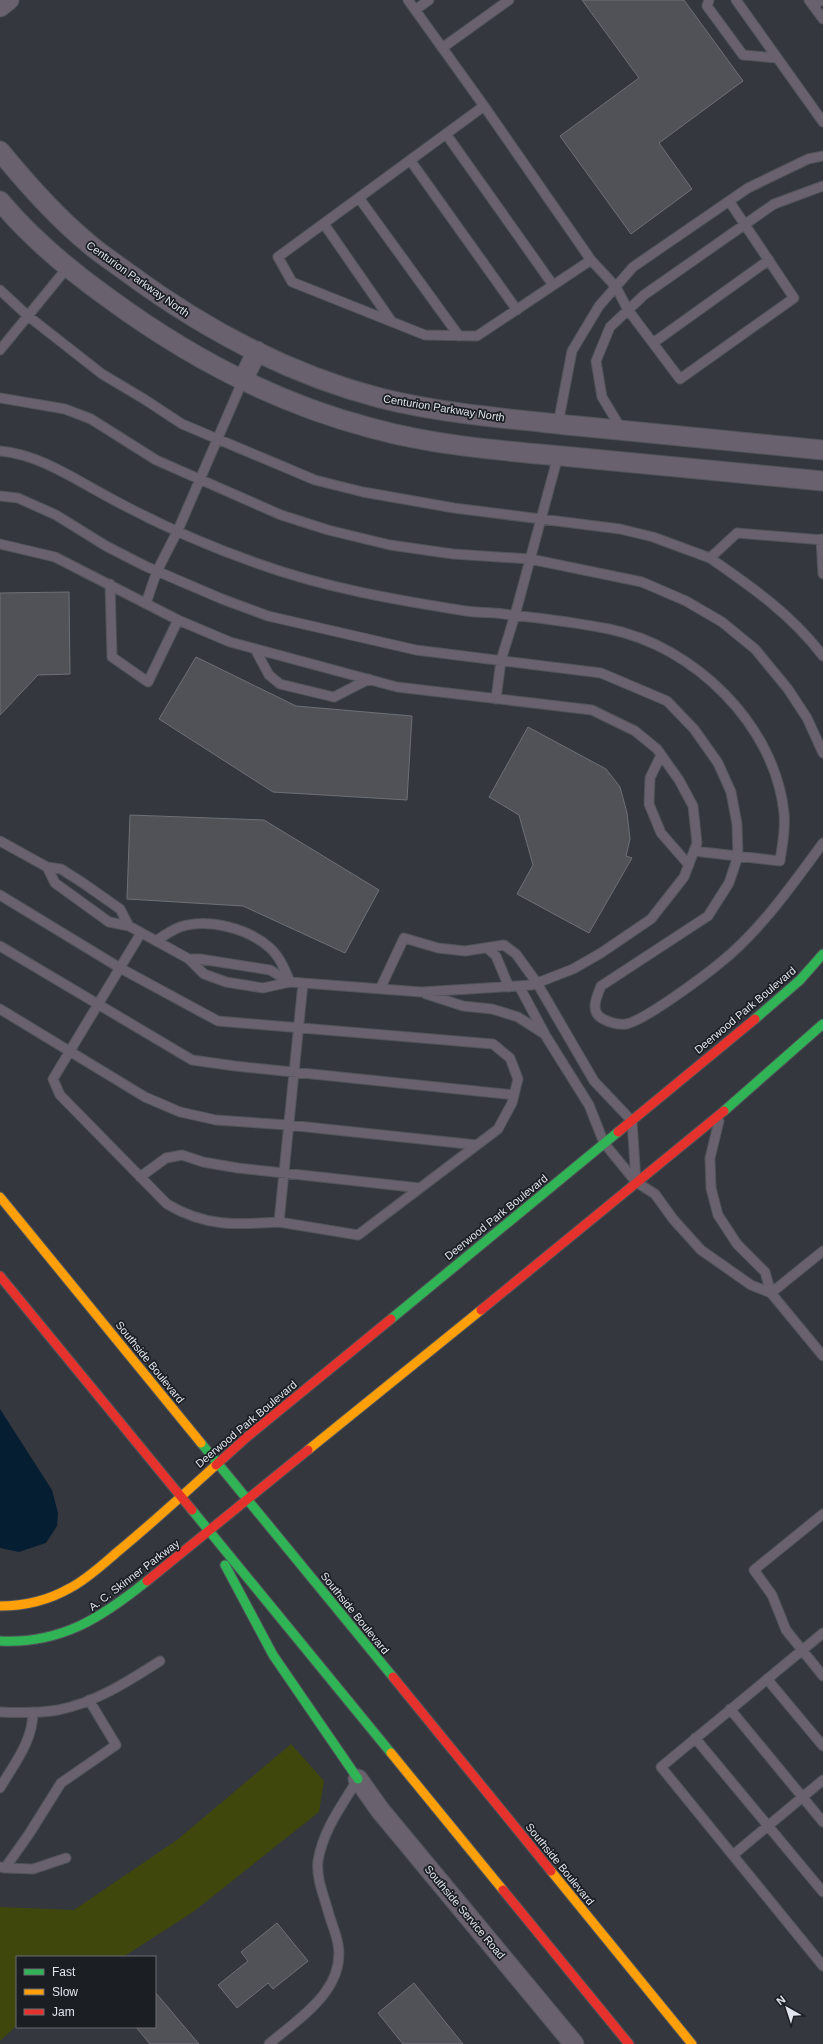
<svg xmlns="http://www.w3.org/2000/svg" width="823" height="2044" font-family="Helvetica,sans-serif">
<style>
.green{fill:#3f470c}
.water{fill:#061e31}
.building{fill:#505258;stroke:#6d7076}
.lines{fill:none;stroke-linecap:round;stroke-linejoin:round}
.lane-casing{stroke:#505459;stroke-width:11}
.street-casing{stroke:#505459;stroke-width:21}
.fast-casing{stroke:#505459;stroke-width:11}
.slow-casing{stroke:#505459;stroke-width:11}
.jam-casing{stroke:#505459;stroke-width:11}
.lane{stroke:#69626e;stroke-width:9}
.street{stroke:#69626e;stroke-width:19}
.fast{stroke:#30b455;stroke-width:9}
.slow{stroke:#ff9f0a;stroke-width:9}
.jam{stroke:#e5322d;stroke-width:9}
.labels{text-anchor:middle;stroke-width:3.5;stroke-linejoin:round;paint-order:stroke}
.street-label{font-size:11px;fill:#e0e4ec;stroke:#1b1e23}
</style>
<rect width="100%" height="100%" fill="#34373e"/>
<!-- green -->
<path class="green" d="M291 1744 324 1781 319 1812 193 1912 123 1957H17V2025L0 2041V1907L74 1910 177 1840Z"/>
<!-- water -->
<path class="water" d="M0 1409 52 1490 58 1513 57 1526 46 1543 19 1552 0 1548Z"/>
<!-- building -->
<path class="building" d="M582 0H684L743 81 659 143 692 189 631 234 560 136 639 78Z
M69 592 70 674 38 675 0 715V593Z
M196 657 296 706 412 716 407 800 273 792 159 719Z
M528 727 606 769 620 787 627 813 630 839 626 856 632 858 589 933 517 894 533 865 519 815 489 797Z
M130 815 264 820 379 890 345 953 243 906 127 899Z
M277 1923 308 1961 273 1989 268 1983 237 2008 218 1985 248 1961 241 1952Z
M414 1983 463 2044H403L378 2013Z
M155 1992 199 2044H150L136 2027H155Z"/>
<g class="lines">
<defs>
<path id="lane" d="M408 0 484 106
M709 0 707 6 743 55 777 58
M736 0 823 122
M809 0 823 19
M813 6 822 0
M415 10 429 0
M442 48 509 0
M446 134 553 285
M410 160 517 310
M359 198 459 336
M324 224 392 322
M591 260 477 336 425 335 292 282 278 257 484 106 591 260 616 287 628 310 680 379 794 298 729 201
M0 290 28 316 102 374 144 399 182 424 315 480 363 492 454 508 620 529 653 537 710 558 737 533 823 540
M653 343 769 260
M0 350 67 268
M0 398 65 409 91 419 156 460 281 515 328 530 390 545 453 554 530 559 642 582 686 601 722 622 755 649 788 689 807 718 823 753
M558 424 572 351 599 306 633 267 748 188 808 159 823 156
M622 430 602 397 596 361 610 327 644 295 774 204 823 186
M0 451C41 455 74 479 110 498 156 523 210 547 259 564 326 588 396 600 466 611 478 613 491 612 504 614 539 618 575 622 609 629 694 646 775 725 784 813 786 829 782 846 780 861L694 851
M0 496 18 498 56 515 106 546 145 566 222 599 268 616 416 650 601 673 667 701 694 729 718 763 731 792 737 824 738 856 729 883 708 916 601 986C597 996 589 1012 603 1019 609 1022 619 1025 626 1024 644 1021 704 976 720 963 761 930 792 885 823 843
M821 539 823 574
M0 544 55 557 178 620 230 642 397 687 592 710 635 731 657 749 679 780 693 806 697 843 684 877 651 919 601 953 573 969 532 985 421 992 290 982 263 988 226 982 204 974 189 959 129 926 109 922 55 883 47 867
M710 558C752 587 792 615 823 656
M110 584 112 657 148 682 178 620
M146 603 157 571 178 530 243 380
M255 649 269 675 280 684 334 697 369 679
M496 699 501 660 515 615 558 456
M661 755 650 778 649 804 661 833 689 865
M0 841 47 867 61 869 83 883 120 909 129 926
M0 895 120 968 218 1021 493 1044 510 1058 518 1079 512 1103 498 1129 358 1235 279 1222 303 983
M141 933 53 1079 60 1095 167 1204C205 1227 237 1225 279 1222
M156 941C163 936 172 930 180 927 208 918 248 928 270 948 280 957 285 970 290 982
M0 946 192 1060 235 1066 514 1095
M487 948 496 956 509 987
M189 959H200L270 970 290 982
M519 986 547 1038 589 1105 604 1143 636 1182 655 1194 673 1219 701 1250 751 1285 771 1293
M380 989 404 938 438 948 465 951 504 945 516 954 537 983 594 1081 632 1121 636 1181
M426 994 463 1006 492 1009 518 1017 543 1033
M0 1009 145 1097 180 1112 216 1120 288 1125 477 1145
M719 1121 710 1158 711 1188 718 1215 737 1244 765 1272 771 1293 823 1356
M140 1177 166 1158 182 1155 203 1162 238 1168 420 1188
M771 1293 823 1251
M823 1514 754 1570 772 1595 786 1630 823 1676
M823 1633 661 1767 823 1966
M767 1679 823 1746
M730 1709 823 1822
M0 1712C19 1713 40 1713 58 1710 95 1703 129 1681 160 1661
M695 1738 823 1892
M0 1788C14 1764 33 1741 33 1712
M733 1855 823 1780
M0 1867 5 1868 29 1834 61 1783 116 1745 89 1700
M5 1868 33 1869 66 1858
M269 2044C299 2018 346 1990 338 1944 336 1933 331 1922 328 1911 324 1896 316 1878 318 1861 323 1830 342 1805 358 1779"/>
<path id="street" d="M0 7 9 0
M0 151C27 184 55 216 88 243 100 254 115 263 128 273 204 329 288 374 380 398 444 414 512 419 578 426 660 434 741 442 823 450
M0 201C31 238 68 269 107 297 187 356 275 403 371 428 436 446 505 451 572 457 656 465 739 473 823 481
M243 380 257 351
M358 1779 380 1810 574 2044"/>
<path id="fast" d="M755 1019 800 980 823 954
M724 1111 823 1024
M391 1319 618 1132
M201 1443 393 1677
M192 1510 391 1753
M225 1565 273 1655 358 1779
M0 1641C61 1644 101 1618 147 1581"/>
<path id="slow" d="M0 1197 201 1443
M308 1450 481 1310
M0 1606C24 1606 49 1600 70 1588 87 1579 101 1566 116 1553 150 1525 183 1495 216 1465
M391 1753 503 1890
M551 1871 692 2044"/>
<path id="jam" d="M618 1132 755 1019
M0 1276 192 1510
M481 1310 724 1111
M216 1465 247 1437 391 1319
M147 1581 308 1450
M393 1677 551 1871
M503 1890 629 2044"/>
</defs>
<!-- lane casing -->
<use href="#lane" class="lane-casing"/>
<!-- street casing -->
<use href="#street" class="street-casing"/>
<!-- fast casing -->
<use href="#fast" class="fast-casing"/>
<!-- slow casing -->
<use href="#slow" class="slow-casing"/>
<!-- jam casing -->
<use href="#jam" class="jam-casing"/>
<!-- lane -->
<use href="#lane" class="lane"/>
<!-- street -->
<use href="#street" class="street"/>
<!-- fast -->
<use href="#fast" class="fast"/>
<!-- slow -->
<use href="#slow" class="slow"/>
<!-- jam -->
<use href="#jam" class="jam"/>
</g>
<g class="labels">
<!-- street labels -->
<g class="street-label">
<text transform="translate(138 279) rotate(35)" y="4">Centurion Parkway North</text>
<text transform="translate(444 408) rotate(9)" y="4">Centurion Parkway North</text>
<text transform="translate(745 1010) rotate(-40)" y="4">Deerwood Park Boulevard</text>
<text transform="translate(496 1217) rotate(-39)" y="4">Deerwood Park Boulevard</text>
<text transform="translate(150 1362) rotate(51)" y="4">Southside Boulevard</text>
<text transform="translate(246 1424) rotate(-40)" y="4">Deerwood Park Boulevard</text>
<text transform="translate(134 1575) rotate(-37)" y="4">A. C. Skinner Parkway</text>
<text transform="translate(355 1613) rotate(51)" y="4">Southside Boulevard</text>
<text transform="translate(560 1864) rotate(51)" y="4">Southside Boulevard</text>
<text transform="translate(465 1912) rotate(50)" y="4">Southside Service Road</text>
</g>
</g>
<!-- legend -->
<rect x="16" y="1956" width="140" height="72" fill="#1b1e23" stroke="#6a6d73"/>
<rect x="24" y="1969" width="20" height="6" fill="#30b455" stroke="#6a6d73"/>
<text x="52" y="1976" font-size="12" fill="#e0e4ec">Fast</text>
<rect x="24" y="1989" width="20" height="6" fill="#ff9f0a" stroke="#6a6d73"/>
<text x="52" y="1996" font-size="12" fill="#e0e4ec">Slow</text>
<rect x="24" y="2009" width="20" height="6" fill="#e5322d" stroke="#6a6d73"/>
<text x="52" y="2016" font-size="12" fill="#e0e4ec">Jam</text>
<!-- north arrow -->
<g transform="translate(787 2008) rotate(321)" stroke="#1b1e23" stroke-width="3" paint-order="stroke">
<path d="M0-3L7 15L0 10L-7 15Z" fill="#e0e4ec"/>
<text y="-6" font-size="11" font-weight="bold" text-anchor="middle" fill="#e0e4ec">N</text>
</g>
</svg>
